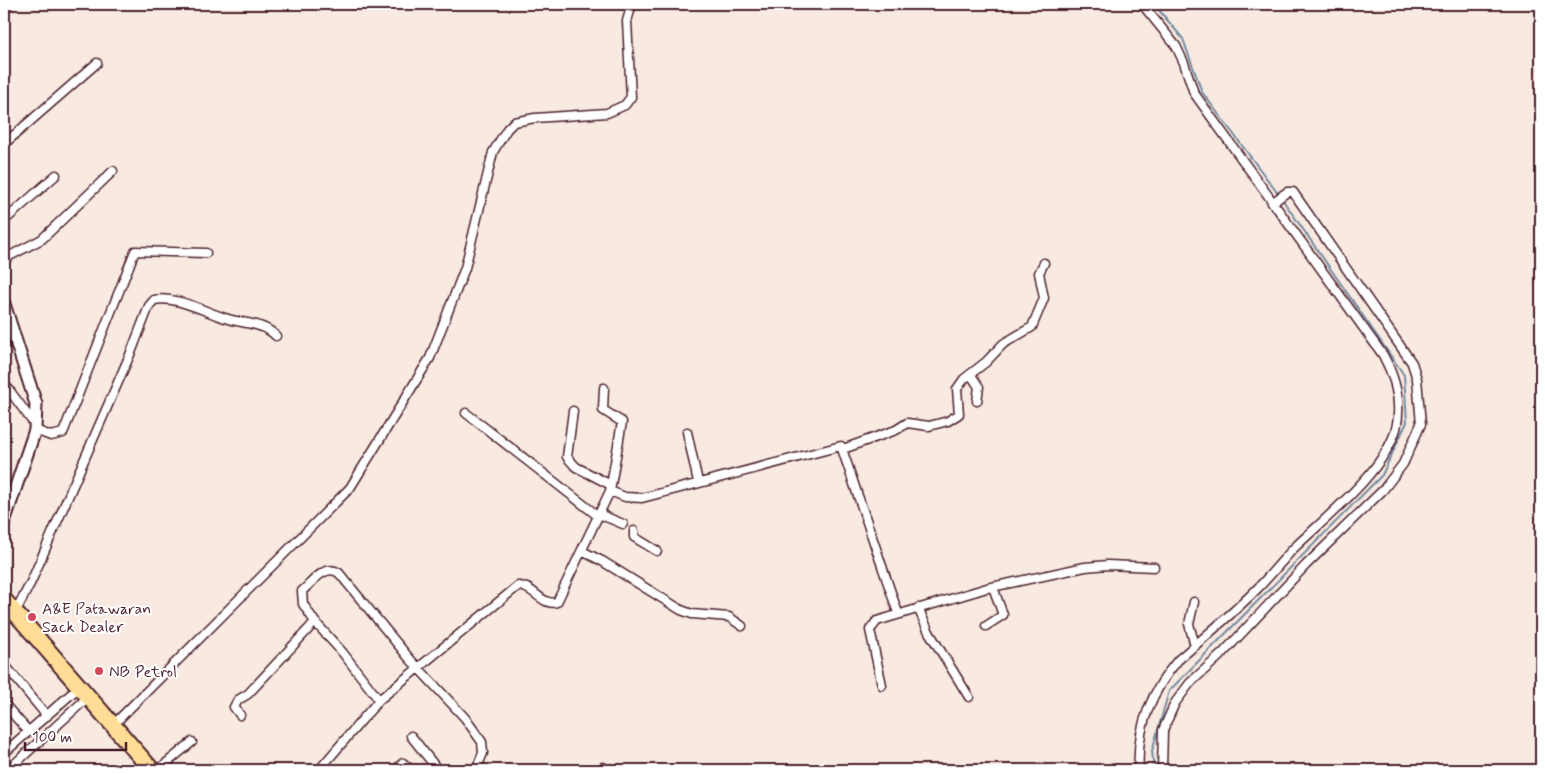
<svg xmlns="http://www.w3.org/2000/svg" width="1545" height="774" font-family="Mynerve,sans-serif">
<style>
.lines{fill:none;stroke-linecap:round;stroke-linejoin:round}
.stream{stroke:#738aa1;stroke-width:2}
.street-casing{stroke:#4a1f2b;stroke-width:11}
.secondary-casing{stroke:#4a1f2b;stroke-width:15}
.highway-casing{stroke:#4a1f2b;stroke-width:19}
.street{stroke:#fff;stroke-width:8}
.secondary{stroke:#fff;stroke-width:11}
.highway{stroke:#fedd96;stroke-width:15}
.poi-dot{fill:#d1495b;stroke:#fff;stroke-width:2}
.labels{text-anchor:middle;stroke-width:4;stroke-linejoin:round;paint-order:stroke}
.poi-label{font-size:16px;fill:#4a1f2b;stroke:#fff;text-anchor:start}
</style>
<rect width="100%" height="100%" fill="#f8eae0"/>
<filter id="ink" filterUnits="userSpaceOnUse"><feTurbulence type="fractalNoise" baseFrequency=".02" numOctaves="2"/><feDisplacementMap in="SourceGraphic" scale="10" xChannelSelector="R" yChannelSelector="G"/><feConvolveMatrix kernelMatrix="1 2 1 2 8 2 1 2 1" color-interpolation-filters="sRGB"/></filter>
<g filter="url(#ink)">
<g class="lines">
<!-- stream -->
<path class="stream" d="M1154 4 1183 39 1202 92 1279 195
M1154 770 1152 751 1169 691 1382 475 1407 422 1404 375 1282 199"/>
<defs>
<path id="street" d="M4 8 9 4
M4 144 97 63
M4 221 56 175
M4 259 42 239 113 171
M971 375 979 387 977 401
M4 383 35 425
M604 388 603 410 622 422 610 491
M573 411 567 457 576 467 611 485
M466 413 598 516
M35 430 51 436 63 433 135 251 206 253
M687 432 698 482
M843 449 896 430 907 423 929 426 948 421 959 414 957 389 964 379 986 362 1003 344 1032 327 1044 298 1039 273 1044 263
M599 514 623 524
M634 531V537L657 551
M582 551 602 561 681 610 692 614 729 617 742 626
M1194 602 1189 624 1195 646
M918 608 929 632 969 697
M15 613 31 582 132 350 149 306 154 300C177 296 203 311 225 318 242 324 263 322 276 336
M986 626 1003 615 993 587
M4 664 47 716
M882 685 870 630 877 621 987 588 1085 567 1108 565 1154 567
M379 700 343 653 315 622 303 604 302 591C312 583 325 563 339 573L409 658 465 718 482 742 483 753 476 770
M4 704 29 732
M240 715 234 707 238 700 248 694 315 622
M113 725 350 488 430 358 465 268 493 152 507 129 514 122 535 118 607 113 625 105 631 97 627 21 632 4
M411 736 438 770
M4 753 79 687
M8 770 88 697
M158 770 192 742
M319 770 379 700 518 586C533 585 542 607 557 602L610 491 625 497 642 498 841 446 898 613
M396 770 403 763 411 770
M602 770 603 767
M1139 770C1136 728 1151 692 1178 660 1205 637 1232 614 1257 589 1270 576 1281 562 1293 549 1325 518 1384 472 1396 429 1402 403 1395 377 1383 355L1194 93 1184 63 1176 46 1142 4
M1162 770 1163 730 1175 703 1190 683 1223 653 1306 565 1383 490 1403 464 1421 424 1417 379 1412 363 1293 192H1287L1272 203"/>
<path id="secondary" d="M4 304 36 404 35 430 4 522"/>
<path id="highway" d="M4 600 152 770"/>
</defs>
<!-- street casing -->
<use href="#street" class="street-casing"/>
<!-- secondary casing -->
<use href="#secondary" class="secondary-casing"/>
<!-- highway casing -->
<use href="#highway" class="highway-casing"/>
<!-- street -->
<use href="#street" class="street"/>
<!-- secondary -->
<use href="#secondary" class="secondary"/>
<!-- highway -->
<use href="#highway" class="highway"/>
</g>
</g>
<!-- markers -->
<g class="poi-dot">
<circle cx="32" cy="617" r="5"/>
<circle cx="99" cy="671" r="5"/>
</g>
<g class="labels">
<!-- poi labels -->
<g class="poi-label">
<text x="42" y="614">A&amp;E Patawaran<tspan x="42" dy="18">Sack Dealer</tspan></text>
<text x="109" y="677">NB Petrol</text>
</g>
</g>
<!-- margin -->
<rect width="1545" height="774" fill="none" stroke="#fff" stroke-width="20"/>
<rect x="10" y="10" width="1525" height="754" fill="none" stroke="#4a1f2b" stroke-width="2" filter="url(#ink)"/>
<!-- scale -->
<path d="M25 742v8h101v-8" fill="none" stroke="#4a1f2b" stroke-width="2.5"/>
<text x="32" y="742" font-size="15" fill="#4a1f2b" stroke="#ffffff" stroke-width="4" paint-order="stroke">100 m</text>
</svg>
